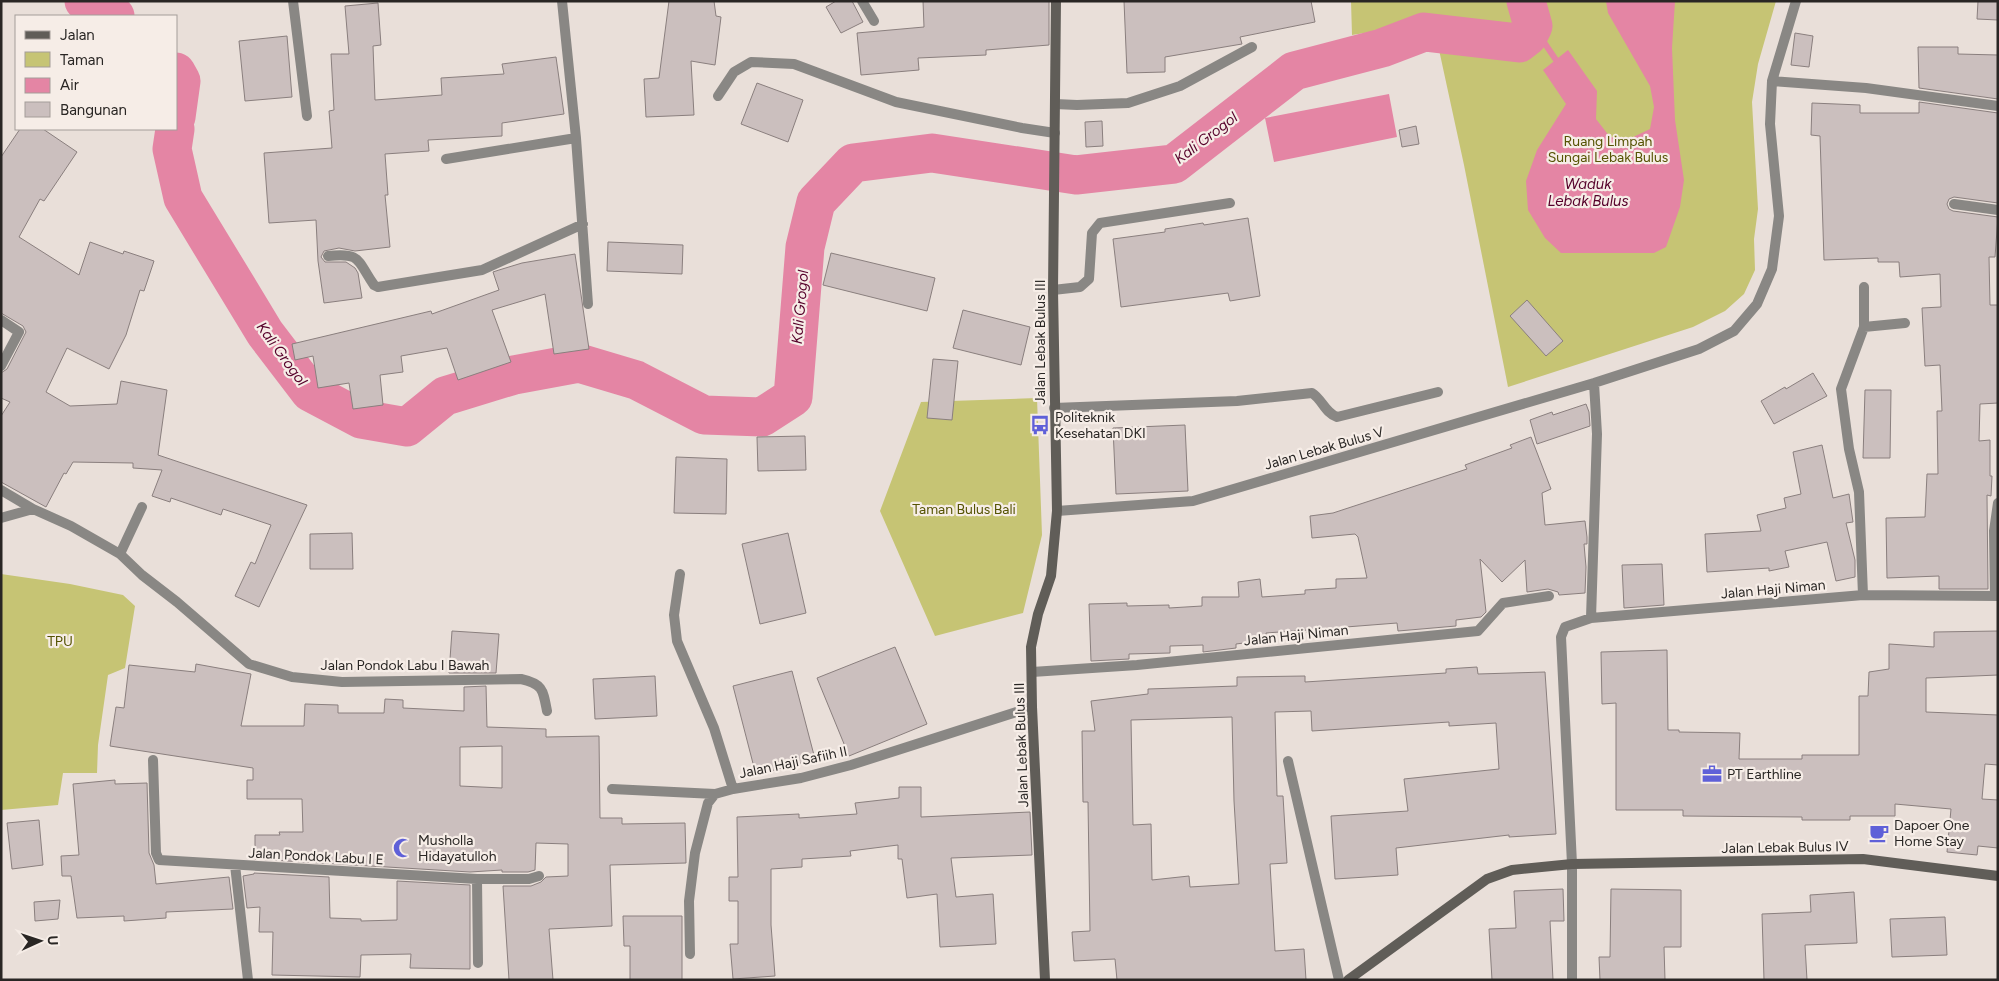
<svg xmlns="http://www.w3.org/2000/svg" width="1999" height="981" font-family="Figtree,sans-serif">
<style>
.green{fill:#c6c474}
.water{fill:#e485a4}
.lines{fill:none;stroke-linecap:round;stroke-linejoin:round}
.stream{stroke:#e485a4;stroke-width:6}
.river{stroke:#e485a4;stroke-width:39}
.building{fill:#cbbfbe;stroke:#8a7f7e;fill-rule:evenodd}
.lane{stroke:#898784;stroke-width:10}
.street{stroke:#898784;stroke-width:10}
.secondary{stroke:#605d58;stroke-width:10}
.labels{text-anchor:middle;stroke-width:4.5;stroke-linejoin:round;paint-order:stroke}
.park-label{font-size:14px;fill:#555303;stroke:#f6ede7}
.street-label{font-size:14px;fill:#292624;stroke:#f6ede7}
.poi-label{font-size:14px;fill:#292624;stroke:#f6ede7;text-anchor:start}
.water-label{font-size:15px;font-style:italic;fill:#56002a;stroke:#f6ede7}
</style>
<rect width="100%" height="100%" fill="#e9dfd9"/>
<!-- green -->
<path class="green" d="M1351 1H1776L1758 64 1752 102 1758 209 1754 239 1755 270 1744 294 1725 311 1693 327 1508 387 1464 165 1433 22 1352 35Z
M1037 398 1042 535 1023 613 935 636 880 511 921 402Z
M1 574 70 584 123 595 135 606 125 668 108 675 98 745 97 773H63L58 805 1 810Z"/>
<!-- water -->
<path class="water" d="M1606 1H1675L1672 48 1675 120 1684 180 1680 207 1666 247 1654 253H1561L1545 238 1528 210 1526 181 1537 150 1566 104 1543 70 1568 50 1597 91 1596 119 1610 137 1629 139 1650 129 1654 107 1650 86 1608 13Z
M1389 94 1397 137 1274 162 1265 118Z"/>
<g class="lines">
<!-- stream -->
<path class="stream" d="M1533 26 1556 60"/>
<!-- river -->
<path class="river" d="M84 1 115 16
M176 72 181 81 176 117
M175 129 172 149 183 198 265 333 310 392 361 419 407 427 445 396 514 375 579 363 636 380 704 415 762 417 793 397 805 247 816 202 853 163 932 153 1076 175 1174 164 1294 71 1382 48 1424 32 1519 43 1528 36 1533 26 1526 1"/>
</g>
<!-- building -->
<path class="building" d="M669 1H714L716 16 721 17 715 65 691 61 694 115 646 117 644 79 659 78Z
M836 1H852L863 22 841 33 826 7Z
M923 1H1049V45L986 50V55L918 58 919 70 861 75 857 33 924 27Z
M1124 1H1311L1315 22 1240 37 1242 44 1165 57V72L1127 73Z
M1978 1H1998V20L1977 19Z
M378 3 381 45 373 46 375 100 442 95 441 78 504 74 502 64 556 57 564 114 502 123V136L428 140 429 151 385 154 388 195H385L390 247 355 251 339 248 324 251 321 257 325 262H346L355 268 358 273 362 298 324 303 318 261 316 220 269 223 264 153 332 148 329 111 334 110 331 54H349L345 6Z
M1795 33 1813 36 1809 67 1791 65Z
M287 36 292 97 245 101 239 41Z
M1918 47H1958V54L1998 55V99L1919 88Z
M757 83 803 100 788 142 741 124Z
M1919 102 1998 113V203L1954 197 1949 199 1947 204 1949 209 1953 211 1998 217 1995 257H1989L1990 305H1998V403L1980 404 1979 441 1990 440V476H1992L1991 496 1987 495 1988 589H1939V576L1887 578 1886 518 1925 517 1927 474H1938L1937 411H1942L1940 365 1925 366 1922 308 1941 307 1940 274 1900 277 1899 262H1878V258L1824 260 1820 136 1811 135 1812 103 1860 105V113H1919Z
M1102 121 1103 146 1086 147 1085 122Z
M1416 126 1419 144 1402 147 1399 130Z
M20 129H43L77 152 44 201 40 199 19 237 79 275 90 242 123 254 124 251 154 261 144 291 140 290 126 335 109 369 67 348 46 392 70 406 117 404 121 381 167 390 158 455 307 505 259 607 235 596 251 562 255 564 271 525 223 509 221 515 171 498 170 502 152 496 162 470 133 468V463L73 462 66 474 64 473 46 507 1 482V416L10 402 1 398V373L7 369 26 332 23 326 1 313V157Z
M1248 218 1260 296 1230 301 1228 293 1121 307 1113 239 1165 232V229L1203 223 1204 225Z
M608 242 683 245 682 274 607 271Z
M831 253 935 278 927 311 823 285Z
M575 254 589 349 554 354 545 294 492 310 511 362 458 380 447 348 401 356 403 372 380 375 383 405 353 409 349 383 318 388 313 356 295 360 292 344 431 311 432 314 499 290 493 272 499 270 522 263Z
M1527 300 1563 341 1546 356 1510 316Z
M963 310 1030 327 1021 365 953 348Z
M933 359 958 361 952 420 927 418Z
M1813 373 1827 396 1774 424 1761 401 1785 387 1786 389Z
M1865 390H1891L1890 458H1863Z
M1586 404 1589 412 1590 426 1537 444 1530 420 1552 412 1553 415Z
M1185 425 1188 491 1116 494 1113 428Z
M805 436 806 470 758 471 757 437Z
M1531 437 1551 489 1542 493 1545 525 1585 521 1587 537V544H1584L1586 567 1585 593 1559 595 1558 592 1548 589 1527 592 1525 560 1502 582 1480 559 1486 612 1481 617 1456 620V626L1398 631 1397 623 1333 628V631L1307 633V630L1266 633 1267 640 1236 644V648L1203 652V645L1170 646V653L1129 654V659L1091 661 1089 604 1127 603V606L1169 605V608L1202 606V597H1239L1238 582 1260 579 1262 597 1305 594V590L1336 588V579L1367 578 1358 537 1355 534 1312 538 1310 516 1333 513 1467 469 1465 465 1512 448 1510 445Z
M1822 445 1833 498 1849 494 1853 522 1846 523 1855 560V577L1836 581 1827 542 1785 551 1789 567 1769 571V568L1707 572 1705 534 1761 531 1757 515 1786 508 1784 498 1801 494 1793 452Z
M676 457 727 459 726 514 674 513Z
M352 533 353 569H310V534Z
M788 533 806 613 760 624 742 544Z
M1662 564 1664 605 1624 608 1622 565Z
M452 631 499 634 496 673H449Z
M1998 631V675L1926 678V712L1998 715V765L1985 764 1982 799 1998 800V848L1978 846 1977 855 1947 852 1951 809 1895 804V816H1850V820H1802V817L1683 816V810H1616V703L1602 704 1601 652 1667 650 1668 730H1679V732L1740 733 1739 759H1802V755H1859V696H1868L1869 672 1889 669V644L1934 647V632Z
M895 647 927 724 849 756 817 678Z
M196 664 251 674 241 726H304L305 704 338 705V713H384L385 699 403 700V708L464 711V687L486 686 487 727 546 729V737L599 736 600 818H622V824L685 823 686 863 610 865 612 926 549 929 553 980H509L503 886H531L541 882 546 877 568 876V844L536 843 535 870 528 872H502V870L470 872 255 859V835H280L279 832H303L302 799H247V780H253V768L110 746 116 707 124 708 129 665 195 672ZM502 746V788L460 786V747Z
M1477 667 1478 674 1545 672 1556 834 1509 837V835L1396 848 1398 875 1335 879 1331 816 1408 811 1404 779 1499 769 1496 723 1449 726V722L1312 731 1311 711 1275 712 1277 796H1283L1287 863 1270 864 1275 951 1304 949 1306 980H1117L1115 959 1074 961 1072 932 1090 931 1088 802H1083L1082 731H1095L1091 701 1148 694V689L1237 686V677L1305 676V682L1446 673V669ZM1232 717 1234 801 1239 884 1190 887 1189 876 1152 880 1151 824 1133 825 1131 720Z
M792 671 815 759 756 775 733 686Z
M655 676 657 716 595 719 593 679Z
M115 780V784L147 783 149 853 154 865 156 884 229 877 233 909 166 912V918L124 921V916L77 918 71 876H62L61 856 79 855 73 784Z
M899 787H921V817L1030 812 1032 855 951 858 956 897 993 894 996 944 940 947 937 894 907 898 902 859H898V845L850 851 851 856 802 859V867L771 869V925L775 976 733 979 730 944H738V901H729V877H738L737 817 799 814V818L857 814 855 803 899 798Z
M39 820 43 865 12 869 7 823Z
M254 873 329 877 330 918 361 919V921L397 920V881L470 885V969L410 968 411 954 361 955 360 977 272 975 273 932H259L260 907 247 908 243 876 254 874Z
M1563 889 1564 921H1550L1553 980H1492L1489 929 1516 928 1514 891Z
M1611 889 1681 890V947H1664L1665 980H1600L1599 957H1610Z
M1854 892 1857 943 1805 945 1807 980H1764L1762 914 1811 912 1810 895Z
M60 900 58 919 35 921 34 902Z
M623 916H682V980H630V946H624Z
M1945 917 1947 955 1892 957 1890 919Z"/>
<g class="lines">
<!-- lane -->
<path class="lane" d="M1053 290 1080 287 1089 279 1092 233 1100 223 1230 203
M1054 408 1237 401 1312 393C1322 399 1325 413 1337 417L1438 392"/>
<!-- street -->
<path class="street" d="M293 1 307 116
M562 1 576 138 588 304
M862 1 874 21
M1772 81 1866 88 1998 106
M718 96 734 72 751 62 794 64 896 102 1022 128 1055 133
M1055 104 1077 105 1128 103 1180 86 1252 47
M446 159 576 138
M1954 204 1998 210
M328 256C362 252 357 261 374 285L378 287 390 285 482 270 583 224
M1 320 19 332 1 366
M1864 327 1905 323
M1 490 33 509 71 526 120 554 142 575 177 602 249 664 292 677 342 682 521 679C543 684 543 690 547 711
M1057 511 1193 501 1594 383 1699 349 1734 331 1757 304 1772 269 1779 216 1770 124 1772 81 1796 1
M1 518 33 509
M120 554 142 507
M680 574 674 615 677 641 714 728 733 789
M1863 595 1859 492 1849 449 1841 389 1864 327V287
M1995 596 1994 531 1998 503
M1591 618 1597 434 1594 383
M1032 672 1137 665 1478 631 1503 603 1549 596
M153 760 156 853 159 860 477 879H529L539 876
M1288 761 1339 980
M612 789 715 794
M235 865 248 980
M477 879 478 963
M690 954 689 901 695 853 708 803 715 794 733 789 801 778 851 765 1032 707
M1572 980V864L1561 637 1565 627 1591 618 1863 595 1998 596"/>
<!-- secondary -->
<path class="secondary" d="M1045 980 1032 707 1031 647 1038 614 1051 576 1057 511 1053 290 1056 1
M1348 980 1487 879 1512 870 1572 864 1863 859 1998 876"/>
</g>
<!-- icons -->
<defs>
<symbol id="bus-bare" viewBox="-9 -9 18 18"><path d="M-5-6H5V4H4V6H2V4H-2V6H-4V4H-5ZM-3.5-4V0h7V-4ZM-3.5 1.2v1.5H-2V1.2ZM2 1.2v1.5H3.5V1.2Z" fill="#5f60d8" stroke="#f6ede7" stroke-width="2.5" paint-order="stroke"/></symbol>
<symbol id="office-bare" viewBox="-9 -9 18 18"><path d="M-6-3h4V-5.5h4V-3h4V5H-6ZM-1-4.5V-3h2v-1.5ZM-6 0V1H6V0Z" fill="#5f60d8" stroke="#f6ede7" stroke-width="2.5" paint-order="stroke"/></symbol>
<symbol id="cafe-bare" viewBox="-9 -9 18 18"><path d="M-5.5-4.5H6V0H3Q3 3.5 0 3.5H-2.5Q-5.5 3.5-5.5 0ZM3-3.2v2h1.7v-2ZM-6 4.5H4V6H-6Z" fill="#5f60d8" stroke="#f6ede7" stroke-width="2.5" paint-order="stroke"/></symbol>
<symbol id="mosque-bare" viewBox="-9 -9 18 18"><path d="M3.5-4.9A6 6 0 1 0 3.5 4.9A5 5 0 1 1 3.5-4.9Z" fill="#5f60d8" stroke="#f6ede7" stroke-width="2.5" paint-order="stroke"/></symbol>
</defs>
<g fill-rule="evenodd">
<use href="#bus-bare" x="1026" y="411" width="28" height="28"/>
<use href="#office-bare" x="1698" y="760" width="28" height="28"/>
<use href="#cafe-bare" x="1865" y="819" width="28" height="28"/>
<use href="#mosque-bare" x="389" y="834" width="28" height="28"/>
</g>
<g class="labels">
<!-- park labels -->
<g class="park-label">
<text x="1608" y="146">Ruang Limpah<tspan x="1608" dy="16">Sungai Lebak Bulus</tspan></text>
<text x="964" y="514">Taman Bulus Bali</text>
<text x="60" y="646">TPU</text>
</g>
<!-- street labels -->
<g class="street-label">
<text transform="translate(1040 342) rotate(-90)" y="5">Jalan Lebak Bulus III</text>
<text transform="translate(1324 448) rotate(-16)" y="5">Jalan Lebak Bulus V</text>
<text transform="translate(1773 589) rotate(-5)" y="5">Jalan Haji Niman</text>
<text transform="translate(1296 635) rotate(-6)" y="5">Jalan Haji Niman</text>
<text x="405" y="670">Jalan Pondok Labu I Bawah</text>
<text transform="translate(1021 745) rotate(-92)" y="5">Jalan Lebak Bulus III</text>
<text transform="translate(793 762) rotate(-12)" y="5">Jalan Haji Safiih II</text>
<text transform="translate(1785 847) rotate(-1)" y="5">Jalan Lebak Bulus IV</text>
<text transform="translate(316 856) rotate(3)" y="5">Jalan Pondok Labu I E</text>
</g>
<!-- poi labels -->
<g class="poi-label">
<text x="1055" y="422">Politeknik<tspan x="1055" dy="16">Kesehatan DKI</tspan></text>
<text x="1727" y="779">PT Earthline</text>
<text x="1894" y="830">Dapoer One<tspan x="1894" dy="16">Home Stay</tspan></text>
<text x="418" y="845">Musholla<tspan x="418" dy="16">Hidayatulloh</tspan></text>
</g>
<!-- water labels -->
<g class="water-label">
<text transform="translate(1206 138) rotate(-37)" y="5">Kali Grogol</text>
<text x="1588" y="189">Waduk<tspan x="1588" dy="17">Lebak Bulus</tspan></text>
<text transform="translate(800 307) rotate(-85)" y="5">Kali Grogol</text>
<text transform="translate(282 354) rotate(54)" y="5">Kali Grogol</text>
</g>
</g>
<!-- border -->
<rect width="1999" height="981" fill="none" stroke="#292624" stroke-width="5"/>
<!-- legend -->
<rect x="15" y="15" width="162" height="115" fill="#f6ede7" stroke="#a49d99"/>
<rect x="25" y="31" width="25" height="8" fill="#605d58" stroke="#a49d99"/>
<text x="60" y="40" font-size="15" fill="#292624">Jalan</text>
<rect x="25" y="52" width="25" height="15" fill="#c6c474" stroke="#a49d99"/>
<text x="60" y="65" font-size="15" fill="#292624">Taman</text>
<rect x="25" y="78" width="25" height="15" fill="#e485a4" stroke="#a49d99"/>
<text x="60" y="90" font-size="15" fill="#292624">Air</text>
<rect x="25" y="102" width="25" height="15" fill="#cbbfbe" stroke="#a49d99"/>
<text x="60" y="115" font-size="15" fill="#292624">Bangunan</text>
<!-- north arrow -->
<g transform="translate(40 941) rotate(87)" stroke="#f6ede7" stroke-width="4" paint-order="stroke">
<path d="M0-4L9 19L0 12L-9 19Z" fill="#292624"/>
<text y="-8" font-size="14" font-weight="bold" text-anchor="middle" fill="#292624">U</text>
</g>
</svg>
